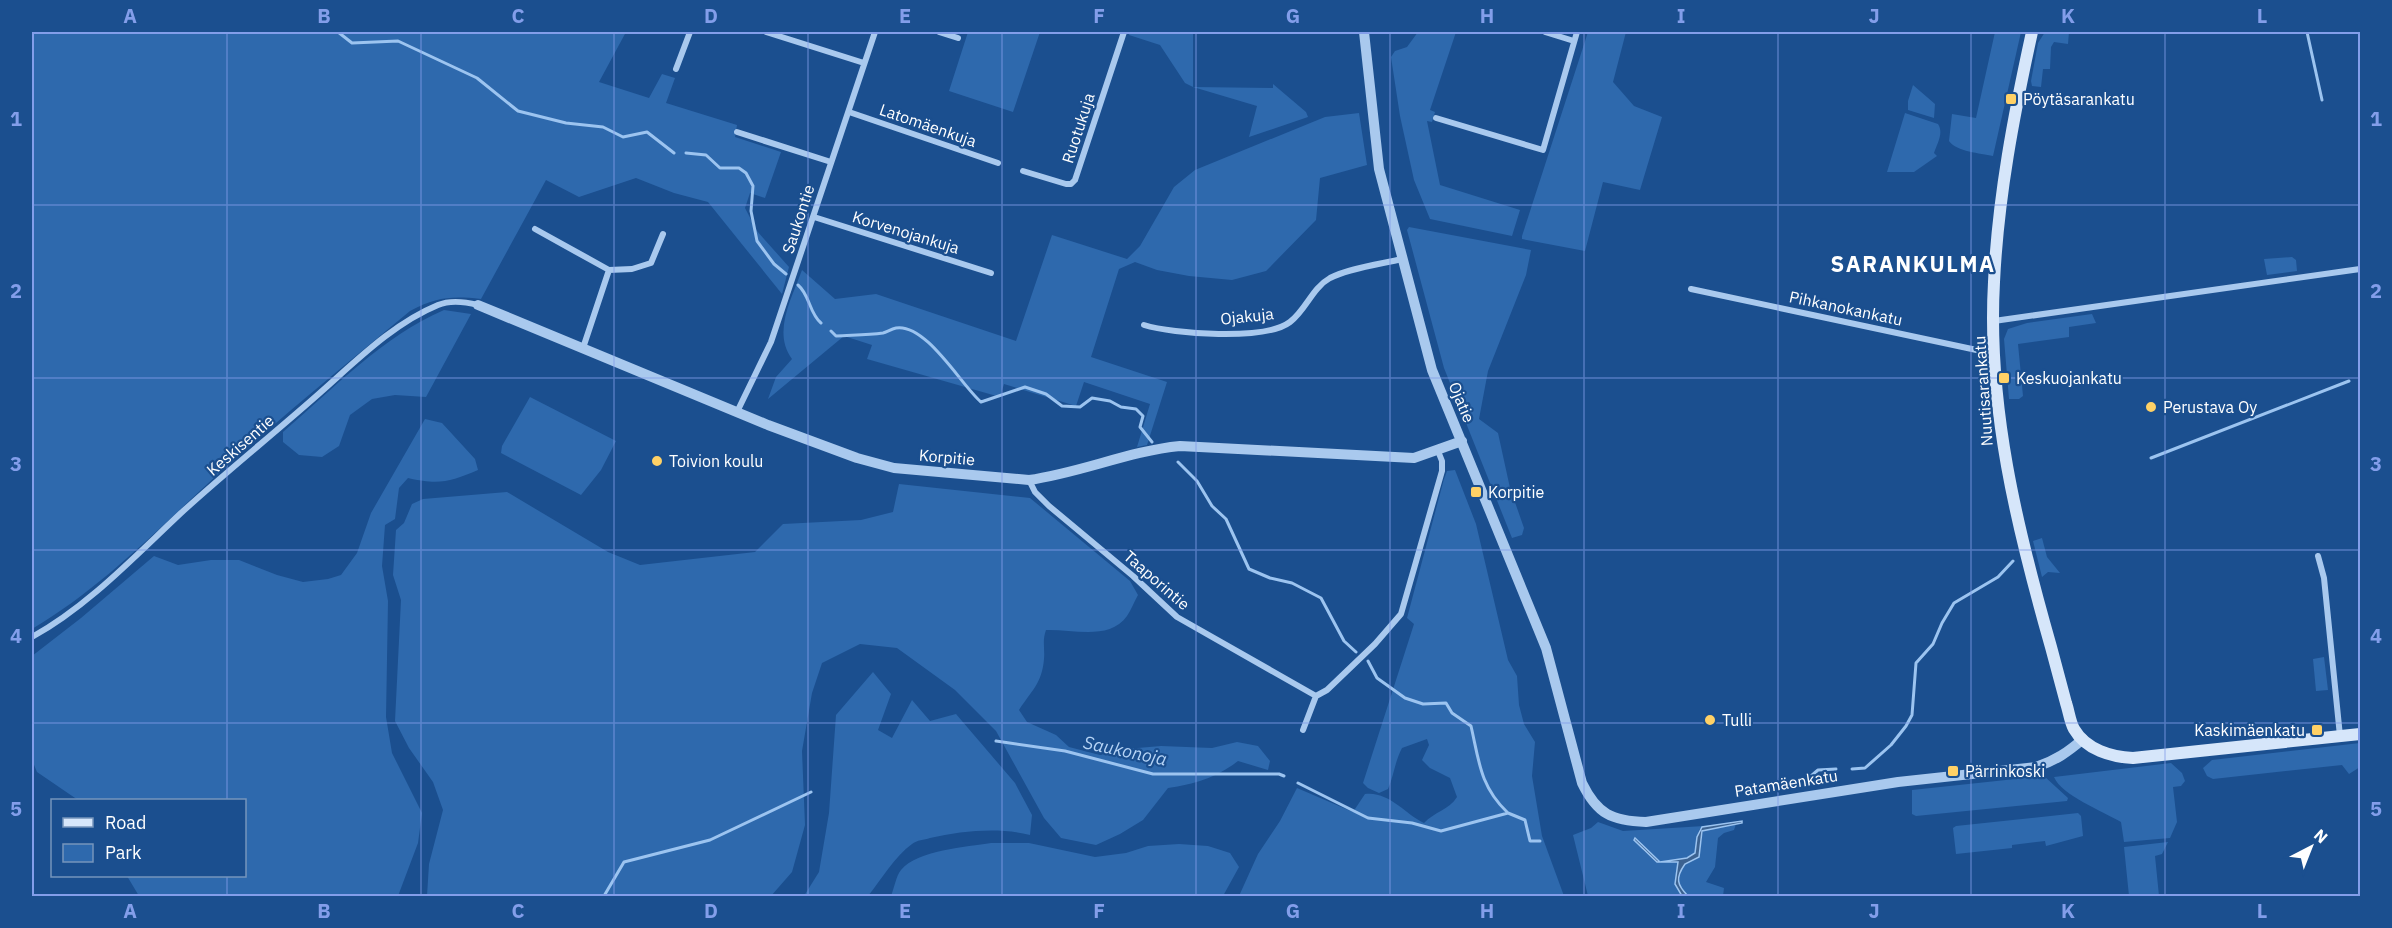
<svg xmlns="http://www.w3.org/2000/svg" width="2392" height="928" font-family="'IBM Plex Sans',sans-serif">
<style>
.green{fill:#2e69ad}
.water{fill:#3c6290;stroke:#9cc4f0;stroke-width:1.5}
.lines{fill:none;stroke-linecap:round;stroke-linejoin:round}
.stream{stroke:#9cc4f0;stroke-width:3}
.minor{stroke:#a9c9ee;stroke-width:6}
.tertiary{stroke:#a9c9ee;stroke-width:10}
.secondary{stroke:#d6e6fa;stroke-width:12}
.grid{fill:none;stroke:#839eea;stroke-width:1.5;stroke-opacity:0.55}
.poi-dot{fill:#ffd166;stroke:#1b4f8f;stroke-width:2}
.labels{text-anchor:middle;stroke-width:4.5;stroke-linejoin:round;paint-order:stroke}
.poi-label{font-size:16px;fill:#fff;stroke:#1b4f8f;text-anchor:start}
.street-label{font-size:16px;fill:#fff;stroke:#1b4f8f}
.water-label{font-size:18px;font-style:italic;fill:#b5d3f5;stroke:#1b4f8f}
.district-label{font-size:22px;font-weight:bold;letter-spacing:1.5px;fill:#fff;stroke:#1b4f8f}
.neatline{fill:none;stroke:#839eea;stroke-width:2}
.grid-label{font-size:20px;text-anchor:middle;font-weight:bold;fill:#839eea}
</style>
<rect width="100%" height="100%" fill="#1b4f8f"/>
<!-- green -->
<path class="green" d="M32 32H626L599 82 649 98 662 74 675 78 666 103 737 125 735 137 781 152 765 198 750 193 745 208 757 231 789 267 782 294 708 202 674 193 636 178 579 197 546 180 481 299C451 296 437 297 410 311 349 362 287 412 228 465 166 521 105 586 32 629Z
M968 32H1040L1013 112 949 91Z
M1130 32H1193V87L1185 83 1160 45 1129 35Z
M1418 32H1456L1430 110 1435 112 1432 122 1427 121 1440 185 1520 210 1512 236 1430 219 1414 180 1400 116 1391 57 1395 51 1407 47Z
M1588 32H1626L1613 82 1634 106 1662 117 1640 190 1603 182 1585 251 1522 239V236Z
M1995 32H2021L1993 156C1980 153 1957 152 1949 141L1952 114 1976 118Z
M2045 32H2069L2068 44 2054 42 2051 47 2050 69H2043L2041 87 2032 86 2031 81 2038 43Z
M1273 84 1306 112 1308 117 1249 137 1257 106 1193 87 1273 88Z
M1913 85 1935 104 1934 118 1908 110V101Z
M1359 113 1367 165 1320 178 1316 220 1266 271 1232 280 1189 276 1157 270 1135 262 1119 269 1091 357 1167 382 1147 445 1137 447 1150 404 1084 382 1076 406 1004 384 1000 397 867 359 872 345 844 336 768 399 776 377 792 359C772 332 792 298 802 270L835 299 876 294 1016 341 1052 235 1127 259 1140 246 1174 187 1195 170 1325 117Z
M1905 113 1938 124C1944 133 1937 144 1934 153L1937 156 1914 172H1887Z
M1409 227 1531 250 1526 275 1488 371 1479 419 1498 433 1510 488 1524 528 1522 535 1512 538 1444 368 1407 230Z
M2292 257 2296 260 2297 271 2267 275 2264 259Z
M444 310 471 314 426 397 395 395 372 399 350 415 339 446 322 457 299 455 283 442V432C333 389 383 336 444 310Z
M2092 314 2096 323 2069 327V337L2018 344 2023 396 2019 399H2009L2004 339 2008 329 2027 323Z
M530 397 616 441 601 470 581 495 501 453 502 446Z
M425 419 442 423 475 459 478 470C450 482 439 485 408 478L399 488 395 519 385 525 382 566 388 601 386 717 392 753 422 813 418 843 398 896H139L127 876H244V800H78L37 772 32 760V656L81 618 154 556 178 565 211 560H239L277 575 303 582 328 579 341 575 357 553 371 513Z
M1455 470 1476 524 1508 660 1517 676 1519 705 1524 724 1535 742 1532 776 1542 836 1564 896H1239L1258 854 1280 821 1297 788 1353 812 1365 794C1389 791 1405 814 1424 823 1434 812 1449 810 1457 797L1450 778 1430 768 1422 760 1429 745 1427 739 1402 748C1395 761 1394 775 1388 789L1379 793 1368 788 1363 783 1414 624 1407 618 1444 479 1447 471Z
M899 484 1030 498 1130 581 1138 595C1134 602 1131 610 1127 616 1109 641 1073 629 1046 630 1042 641 1045 648 1044 659 1042 684 1031 691 1019 710L1027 722 1056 735 1069 747 1100 755 1126 749 1161 746 1212 748 1237 742 1258 746 1270 761 1268 770 1238 761C1216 778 1195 784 1168 788L1143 820 1120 834 1096 845 1061 838 1044 818 996 731 955 690 897 648 860 644 822 663 812 693 802 751 805 825 792 872 771 896H427L429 864 443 810 433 782 409 748 395 721 401 600 393 575 396 530 404 523 412 504 423 499 507 492 608 552 640 565 755 552 783 524 861 520 893 512Z
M2042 538 2047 557 2060 573 2048 572 2042 577 2033 541Z
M2324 657 2328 690 2316 691 2313 659Z
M873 672 891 694 878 730 892 738 912 700 930 721 956 714 1015 783 1032 815 1030 835C998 827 962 831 930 838 924 840 917 840 912 844 895 856 881 880 868 896H804L819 872 829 813 836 715Z
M2360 743V767L2349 774 2342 765 2213 779 2207 776 2203 768 2212 760Z
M2171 763 2182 773 2185 781 2181 786 2173 787 2177 822 2170 838 2124 842 2121 822C2104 812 2061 795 2054 777Z
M2044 776 2068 798 2067 801 1916 816 1912 814V790Z
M2078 813 2081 816 2083 836 2046 846 2045 841 2012 845V848L1956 854 1953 828 1956 826Z
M1598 822 1623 831 1704 826 1699 830 1695 853 1688 858 1660 862 1635 838 1644 851 1657 862H1678L1675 885 1682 896H1588L1573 835 1591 828Z
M1736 824 1734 830 1724 833 1718 838 1715 867 1706 882 1724 888 1723 896H1688C1677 885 1675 878 1685 864 1706 854 1698 851 1703 831Z
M2168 842 2162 854 2155 856 2159 896H2129L2124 847Z
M991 843H1029L1095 857 1126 853 1148 846 1179 844 1208 846 1230 853 1239 867 1223 896H891C894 889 896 876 901 870 917 850 967 847 991 843Z"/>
<!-- water -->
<path class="water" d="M1742 821V823L1702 831 1699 857 1685 864C1675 878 1677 885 1688 896H1682L1675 884 1678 862H1657L1634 840 1635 838 1660 862 1687 858 1695 853 1697 837 1702 827Z"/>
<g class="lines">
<!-- stream -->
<path class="stream" d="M338 32 352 43 398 41 477 78 518 111 566 123 603 127 623 137 647 132 674 153
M2307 32 2322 100
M686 153 706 155 720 168H739L746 173 753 186 751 211 757 241 774 264 786 274
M798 285C810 295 809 313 821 323
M831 331 836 336C851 335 867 335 883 333 887 332 891 329 896 328 926 323 961 385 981 402L1025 387 1046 394 1062 406 1080 407 1092 398 1110 401 1121 407 1136 409 1143 416 1140 427 1152 442
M2151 458 2349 381
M1178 462 1197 481 1212 506 1226 519 1249 569 1270 578 1292 583 1321 598 1344 641 1356 652
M1368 661 1377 678 1405 698 1423 704 1446 703 1452 713 1471 726C1479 761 1480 786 1507 812
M996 741 1065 751 1153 774H1279L1284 776
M1852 769 1865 768 1891 745 1906 726 1912 715 1916 663 1933 644 1942 623 1954 603 1998 577 2013 561
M1804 782 1818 770 1836 769
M1298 783 1368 818 1412 823 1441 831 1508 813 1525 820 1530 841H1540
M604 896 624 862 710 840 811 792"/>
<!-- minor -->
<path class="minor" d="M766 32 864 63
M939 32 958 38
M1545 32 1574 41
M676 69 690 32
M849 112 998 163
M1436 118 1543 150 1577 32
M737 132 831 162
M1023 171 1066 184H1071L1075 180 1124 32
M814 217 991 273
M535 229 609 270 583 348
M609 270 632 269 651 263 663 234
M1691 289 1986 352H1994
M1994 321 2360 269
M1144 325C1173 334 1265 341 1290 322 1306 310 1312 288 1330 278 1349 268 1381 264 1402 259
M737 412 771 342 875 32
M1029 480 1035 492 1049 506 1133 576 1177 617 1316 696
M2318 556 2324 578 2340 736
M32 637C88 606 134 557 181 513 227 471 276 432 322 391 357 360 394 323 438 305 450 300 466 302 478 305
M1303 730 1316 696 1327 690 1375 644 1401 614 1442 471V461L1438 451"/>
<!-- tertiary -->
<path class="tertiary" d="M1364 32 1379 169 1432 370 1546 648 1582 783C1597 814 1612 821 1646 822L1898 782 2036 767C2055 761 2068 752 2083 739
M478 305 768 425 857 458 894 468 1029 480C1080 473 1129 451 1180 446L1414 458 1462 441"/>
<!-- secondary -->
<path class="secondary" d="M2032 32C2014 114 1998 197 1994 282 1987 406 2017 528 2051 647 2056 666 2061 685 2066 703 2069 712 2070 722 2074 729 2086 750 2112 757 2133 758L2360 734"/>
</g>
<!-- grid -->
<path class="grid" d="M227 32V800M421 32V896M614 32V896M808 32V896M1002 32V896M1196 32V896M1390 32V896M1584 32V896M1778 32V896M1971 32V896M2165 32V896M32 205H2360M32 378H2360M32 550H2360M32 723H2360M227 876V896"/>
<!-- markers -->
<g class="poi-dot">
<rect x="2005" y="93" width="12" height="12" rx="3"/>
<rect x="1998" y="372" width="12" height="12" rx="3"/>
<circle cx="2151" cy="407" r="6"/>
<circle cx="657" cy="461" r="6"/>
<rect x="1470" y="486" width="12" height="12" rx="3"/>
<circle cx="1710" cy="720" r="6"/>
<rect x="2311" y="724" width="12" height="12" rx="3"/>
<rect x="1947" y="765" width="12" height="12" rx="3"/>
</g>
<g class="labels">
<!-- poi labels -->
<g class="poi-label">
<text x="2023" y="105">Pöytäsarankatu</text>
<text x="2016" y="384">Keskuojankatu</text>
<text x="2163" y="413">Perustava Oy</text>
<text x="669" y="467">Toivion koulu</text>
<text x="1488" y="498">Korpitie</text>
<text x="1722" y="726">Tulli</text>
<text x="2305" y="736" text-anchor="end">Kaskimäenkatu</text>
<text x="1965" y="777">Pärrinkoski</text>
</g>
<!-- street labels -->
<g class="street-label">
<text transform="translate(928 125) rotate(19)" y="6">Latomäenkuja</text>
<text transform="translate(1078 128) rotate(-72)" y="6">Ruotukuja</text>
<text transform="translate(798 219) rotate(-72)" y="6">Saukontie</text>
<text transform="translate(906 232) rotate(17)" y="6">Korvenojankuja</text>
<text transform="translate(1846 308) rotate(12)" y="6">Pihkanokankatu</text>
<text transform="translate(1247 316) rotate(-6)" y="6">Ojakuja</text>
<text transform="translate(1983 391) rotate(-94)" y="6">Nuutisarankatu</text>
<text transform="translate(1462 402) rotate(67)" y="6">Ojatie</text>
<text transform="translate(240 445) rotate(-41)" y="6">Keskisentie</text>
<text transform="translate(947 457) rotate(5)" y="6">Korpitie</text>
<text transform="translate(1157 580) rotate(41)" y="6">Taaporintie</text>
<text transform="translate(1786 783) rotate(-9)" y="6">Patamäenkatu</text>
</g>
<!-- water labels -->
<g class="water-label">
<text transform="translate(1125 751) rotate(12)" y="6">Saukonoja</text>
</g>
<!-- district labels -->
<g class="district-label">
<text x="1913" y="272">SARANKULMA</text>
</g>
</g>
<!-- border -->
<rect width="2392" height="928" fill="none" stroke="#1b4f8f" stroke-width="66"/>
<!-- legend -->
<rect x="51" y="799" width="195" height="78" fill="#1b4f8f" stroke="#7695bc" stroke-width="1.5"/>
<rect x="63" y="818" width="30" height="9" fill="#d6e6fa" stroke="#7695bc" stroke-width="1.5"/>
<text x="105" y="829" font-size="18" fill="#ffffff">Road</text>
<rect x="63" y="844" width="30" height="18" fill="#2e69ad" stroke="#7695bc" stroke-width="1.5"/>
<text x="105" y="859" font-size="18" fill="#ffffff">Park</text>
<!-- north arrow -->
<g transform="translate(2311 847) rotate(42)" stroke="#1b4f8f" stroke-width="4.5" paint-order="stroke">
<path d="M0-4.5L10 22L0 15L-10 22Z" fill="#ffffff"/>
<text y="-9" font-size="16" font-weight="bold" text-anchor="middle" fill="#ffffff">N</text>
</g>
<rect x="33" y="33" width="2326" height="862" class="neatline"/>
<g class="grid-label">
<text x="130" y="23">A</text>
<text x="324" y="23">B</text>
<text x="518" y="23">C</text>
<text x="711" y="23">D</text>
<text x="905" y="23">E</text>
<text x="1099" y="23">F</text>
<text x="1293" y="23">G</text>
<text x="1487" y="23">H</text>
<text x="1681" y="23">I</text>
<text x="1874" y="23">J</text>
<text x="2068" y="23">K</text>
<text x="2262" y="23">L</text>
<text x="16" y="126">1</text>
<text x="2376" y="126">1</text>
<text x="16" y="298">2</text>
<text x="2376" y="298">2</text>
<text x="16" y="471">3</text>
<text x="2376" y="471">3</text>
<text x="16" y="643">4</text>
<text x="2376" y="643">4</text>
<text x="16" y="816">5</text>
<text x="2376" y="816">5</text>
<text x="130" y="918">A</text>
<text x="324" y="918">B</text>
<text x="518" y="918">C</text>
<text x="711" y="918">D</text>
<text x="905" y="918">E</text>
<text x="1099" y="918">F</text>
<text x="1293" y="918">G</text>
<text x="1487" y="918">H</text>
<text x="1681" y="918">I</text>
<text x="1874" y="918">J</text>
<text x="2068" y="918">K</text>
<text x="2262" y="918">L</text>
</g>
</svg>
